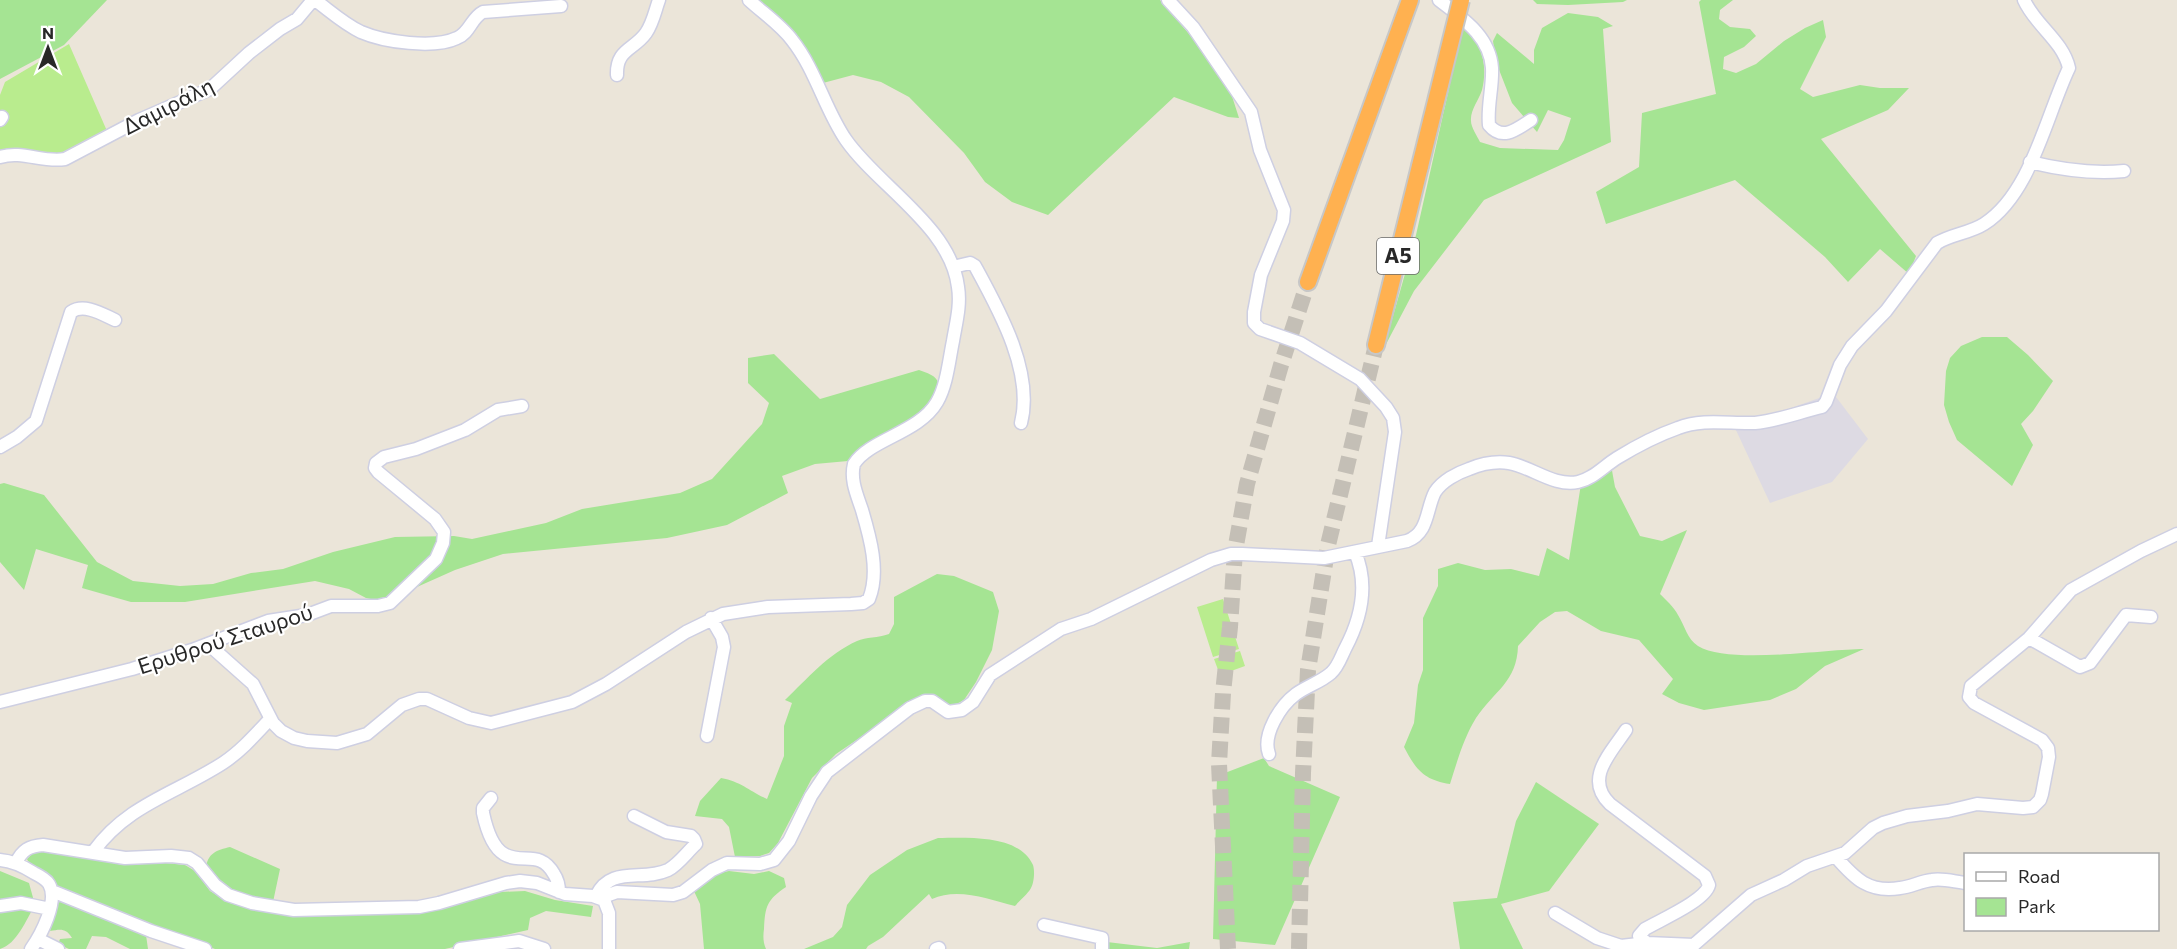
<svg xmlns="http://www.w3.org/2000/svg" width="2177" height="949" font-family="Commissioner,sans-serif">
<style>
.industrial{fill:#dddae3}
.green{fill:#a5e493}
.pitch{fill:#b9ec8e}
.lines{fill:none;stroke-linecap:round;stroke-linejoin:round}
.highway-tunnel{stroke:#c4bfb6;stroke-width:16;stroke-dasharray:16 8;stroke-linecap:butt}
.minor-casing{stroke:#cecfe2;stroke-width:15}
.highway-casing{stroke:#c7c7c7;stroke-width:20}
.minor{stroke:#fff;stroke-width:12}
.highway{stroke:#ffb150;stroke-width:16}
.highway-bridge-casing{stroke:#c7c7c7;stroke-width:20;stroke-linecap:butt}
.highway-bridge{stroke:#ffb150;stroke-width:16}
.labels{text-anchor:middle;stroke-width:4.5;stroke-linejoin:round;paint-order:stroke}
.shield{fill:#fff;stroke:#686868;stroke-width:1.5}
.shield-label{font-size:21px;font-weight:bold;fill:#282828}
.street-label{font-size:22px;fill:#282828;stroke:#fff}
</style>
<rect width="100%" height="100%" fill="#ebe5d9"/>
<!-- industrial -->
<path class="industrial" d="M1833 393 1868 439 1832 482 1770 503 1735 428Z"/>
<!-- green -->
<path class="green" d="M0 0H107L64 45 0 79Z
M757 0H1160L1196 42 1230 90 1239 118 1228 117 1174 97 1048 215 1012 202 985 182 964 153 909 97 881 82 853 75 823 83 809 54 797 39Z
M1533 0H1627L1623 2 1568 5 1537 4Z
M1701 0H1733L1720 10 1719 19 1730 27 1750 29 1756 36 1744 47 1724 57 1723 69 1736 73 1756 64 1784 41 1805 28 1823 20 1826 37 1800 89 1813 97 1860 85 1880 88H1909L1888 110 1821 139 1916 256 1909 274 1880 249 1848 282 1825 257 1735 180 1606 224 1596 192 1639 167 1642 113 1716 94 1699 2Z
M1568 13 1598 17 1613 26 1603 29 1611 142 1484 200 1414 291 1384 348 1416 235 1463 26C1482 42 1488 65 1482 90 1479 100 1470 110 1471 121 1471 127 1477 136 1480 142L1500 148 1558 150 1564 140 1571 118 1548 110 1537 132 1512 103 1496 62 1493 41 1497 33 1534 64V50L1542 28Z
M1982 337H2007L2028 355 2053 381 2033 411 2021 424 2033 445 2012 486 1957 440 1949 422 1944 405 1946 371 1950 358 1961 346Z
M774 354 820 399 919 370C944 378 941 384 930 406L848 461 815 464 782 476 788 493 727 525 667 538 503 554 455 570 390 599 380 601 366 598 349 589 315 581 185 602H131L82 588 88 565 36 549 24 590 0 562V484L4 483 44 495 97 562 133 581 180 586 213 584 251 573 283 569 333 552 395 537 454 536 472 539 546 523 582 509 680 493 712 479 762 424 769 403 748 383V358Z
M1611 465 1615 487 1640 536 1662 541 1687 530 1660 594C1666 600 1674 607 1678 615 1685 626 1687 639 1698 646 1729 665 1825 649 1864 649L1825 666 1796 689 1770 700 1704 710 1679 703 1662 694 1673 679 1639 640 1601 631 1567 611 1555 612 1540 622 1518 646C1517 682 1494 691 1476 718 1464 737 1457 762 1450 784 1424 780 1416 770 1404 747L1414 723 1418 685 1423 670V618L1438 586V569L1458 563 1485 570 1511 569 1539 576 1547 548 1569 560 1581 484Z
M937 574 954 576 993 592 999 611 992 650 976 682 964 700 953 706 938 701 895 714 836 754 812 778 778 843 769 853 760 856 735 857 729 827 722 819 695 816 700 801 721 778C742 782 749 791 767 799L784 756V726L792 703 785 700C807 679 828 654 857 641 866 637 878 638 889 634L894 624V597Z
M1264 758 1269 766 1340 797 1275 945 1213 939 1217 776Z
M1536 782 1599 824 1549 891 1501 904 1523 949H1460L1453 902 1497 898 1516 821Z
M938 838C967 838 1019 834 1033 865 1035 871 1034 883 1031 888 1027 895 1020 900 1015 906 989 899 957 887 932 899L929 894 883 937 868 946 866 949H804L833 937 842 927 847 905 870 875 907 850Z
M230 847 280 869 273 902 233 894 206 869C207 853 217 850 230 847Z
M42 851H51L123 865 166 863 185 865 195 871 210 891 230 903 255 910 297 916 408 913 442 909 500 892 525 891 555 900 593 906 591 917 546 911 530 918 528 930 445 949H215L60 889 54 881 29 863 27 859 32 854Z
M0 871 29 883 35 905C26 920 17 944 0 949Z
M729 871 754 874 769 871 784 878 786 887C767 900 765 906 764 929 763 936 763 942 766 949H704L700 904 693 889 710 875Z
M59 900 146 935 148 949H130L106 937 92 936 86 949H69L58 944 60 939 72 938C66 928 61 929 50 931Z
M1107 942 1157 948 1190 942 1189 949H1105Z"/>
<!-- pitch -->
<path class="pitch" d="M69 44 107 131 59 156 8 148 0 152V95L5 82Z
M1223 599 1239 649 1213 657 1197 607Z
M1240 651 1245 666 1220 675 1214 659Z"/>
<g class="lines">
<!-- highway-tunnel -->
<path class="highway-tunnel" d="M1228 949 1219 764 1223 693 1230 627 1235 551 1247 484 1281 365 1308 282
M1299 949 1303 773 1308 670 1328 545 1376 345"/>
<defs>
<path id="minor" d="M315 0C330 11 344 24 361 32 384 42 434 49 457 38 470 33 471 18 483 12L561 6
M1168 0 1193 27 1251 112 1260 150 1284 210 1283 221 1261 275 1254 312V323L1260 329 1300 343 1360 379 1386 407 1393 418 1395 432 1378 546
M1439 0C1462 18 1490 36 1492 68 1493 87 1487 106 1489 125 1502 141 1516 130 1531 120
M617 75C616 49 634 50 646 33 653 23 655 11 659 0
M0 120 2 117
M0 157C22 150 43 163 65 159L139 120 210 89 249 53 280 29 297 19 313 0
M2030 162C2062 170 2091 174 2124 171
M953 267 970 263 975 266C999 310 1034 372 1021 423
M0 447 17 437 36 421 71 312C84 303 102 314 115 320
M2029 638 2080 667 2090 663 2126 615 2151 617
M208 644 253 684 273 723 281 731 294 738 307 741 337 743 367 734 402 705 419 699H427L469 718 491 723 572 702 606 684 686 632 723 614 768 607 851 604 863 603 869 599C880 572 870 537 862 510 857 495 850 480 854 464 870 439 919 433 937 402 947 385 949 360 953 341 956 323 961 305 958 287 951 227 878 186 846 140 825 110 816 70 792 40 781 25 763 13 749 0
M0 702 132 669 192 650 268 621 307 615 331 606H378L390 603 436 559 443 543 444 532 435 519 378 472 375 468 376 463 384 457 416 449 465 430 498 410 522 406
M1626 730C1610 754 1584 779 1610 804L1705 876 1709 885C1705 901 1660 920 1645 929L1639 936 1647 943 1694 945
M707 736 724 647 722 637 711 618
M1269 754C1262 735 1280 706 1296 694 1307 686 1321 682 1331 673 1338 667 1341 657 1345 649 1361 619 1369 585 1355 552
M491 798 483 808V813C486 827 492 847 504 854 522 865 540 849 554 874 558 880 559 885 559 892
M93 852C128 804 175 794 223 763 241 751 255 735 270 719
M1836 857C1855 879 1869 893 1900 888 1911 887 1921 881 1932 880 1943 878 1955 882 1966 883
M0 860C13 861 23 866 34 873 40 876 46 879 49 884 59 901 41 935 31 949
M16 863C22 850 29 846 43 845L125 858 171 856 189 858 197 863 215 885 228 895 252 903 294 910 419 907 439 903 506 883 520 881 537 883 565 894 593 896 604 900 609 913V949
M52 891 151 931 205 949
M596 896C611 865 642 882 668 870 679 864 687 852 696 844L694 839 691 836 666 832 634 816
M600 898 617 892 673 895 683 892 712 870 727 863 760 864 774 860 789 841 811 796 827 772 910 708 925 701H932L948 712 962 710 973 702 990 675 1061 629 1091 619 1211 560 1231 554H1242L1324 558 1407 541C1429 533 1426 509 1435 492 1442 481 1457 473 1469 469 1481 464 1495 461 1509 463 1532 467 1554 487 1578 482 1593 479 1604 466 1617 458 1635 447 1658 435 1678 428 1702 418 1730 424 1755 423 1777 421 1800 412 1822 407L1826 402 1840 365 1852 346 1886 311 1937 243C1952 234 1970 233 1984 224 2031 194 2046 116 2069 68 2063 41 2035 25 2024 0
M0 906 21 903 50 909
M1555 913 1597 938 1621 946 1647 943
M1044 925 1102 938V949
M38 939 58 949
M460 949 519 941 544 949
M936 949 939 948
M1689 949 1751 895 1784 880 1807 866 1845 853 1873 828 1883 823 1907 816 1948 811 1977 804 2023 808 2033 807 2040 800 2042 794 2049 757 2048 748 2042 740 1974 703 1969 697 1971 686 2029 638 2071 590 2141 551 2177 534"/>
<path id="highway" d="M1308 282 1410 0
M1376 345 1420 166"/>
</defs>
<!-- minor casing -->
<use href="#minor" class="minor-casing"/>
<!-- highway casing -->
<use href="#highway" class="highway-casing"/>
<!-- minor -->
<use href="#minor" class="minor"/>
<!-- highway -->
<use href="#highway" class="highway"/>
<defs>
<path id="highway-bridge" d="M1420 166 1461 0"/>
</defs>
<!-- highway-bridge casing -->
<use href="#highway-bridge" class="highway-bridge-casing"/>
<!-- highway-bridge -->
<use href="#highway-bridge" class="highway-bridge"/>
</g>
<g class="labels">
<!-- shield labels -->
<rect class="shield" x="1377" y="238" width="42" height="36" rx="4.5"/>
<g class="shield-label">
<text x="1398" y="263">Α5</text>
</g>
<!-- street labels -->
<g class="street-label">
<text transform="translate(168 106) rotate(-27)" y="8">Δαμιράλη</text>
<text transform="translate(225 639) rotate(-18)" y="8">Ερυθρού Σταυρού</text>
</g>
</g>
<!-- legend -->
<rect x="1964" y="853" width="195" height="78" fill="#ffffff" stroke="#a9a9a9" stroke-width="1.5"/>
<rect x="1976" y="872" width="30" height="9" fill="#ffffff" stroke="#a9a9a9" stroke-width="1.5"/>
<text x="2018" y="883" font-size="18" fill="#282828">Road</text>
<rect x="1976" y="898" width="30" height="18" fill="#a5e493" stroke="#a9a9a9" stroke-width="1.5"/>
<text x="2018" y="913" font-size="18" fill="#282828">Park</text>
<!-- north arrow -->
<g transform="translate(48 48)" stroke="#ffffff" stroke-width="4.5" paint-order="stroke">
<path d="M0-4.5L10 22L0 15L-10 22Z" fill="#282828"/>
<text y="-9" font-size="16" font-weight="bold" text-anchor="middle" fill="#282828">N</text>
</g>
</svg>
